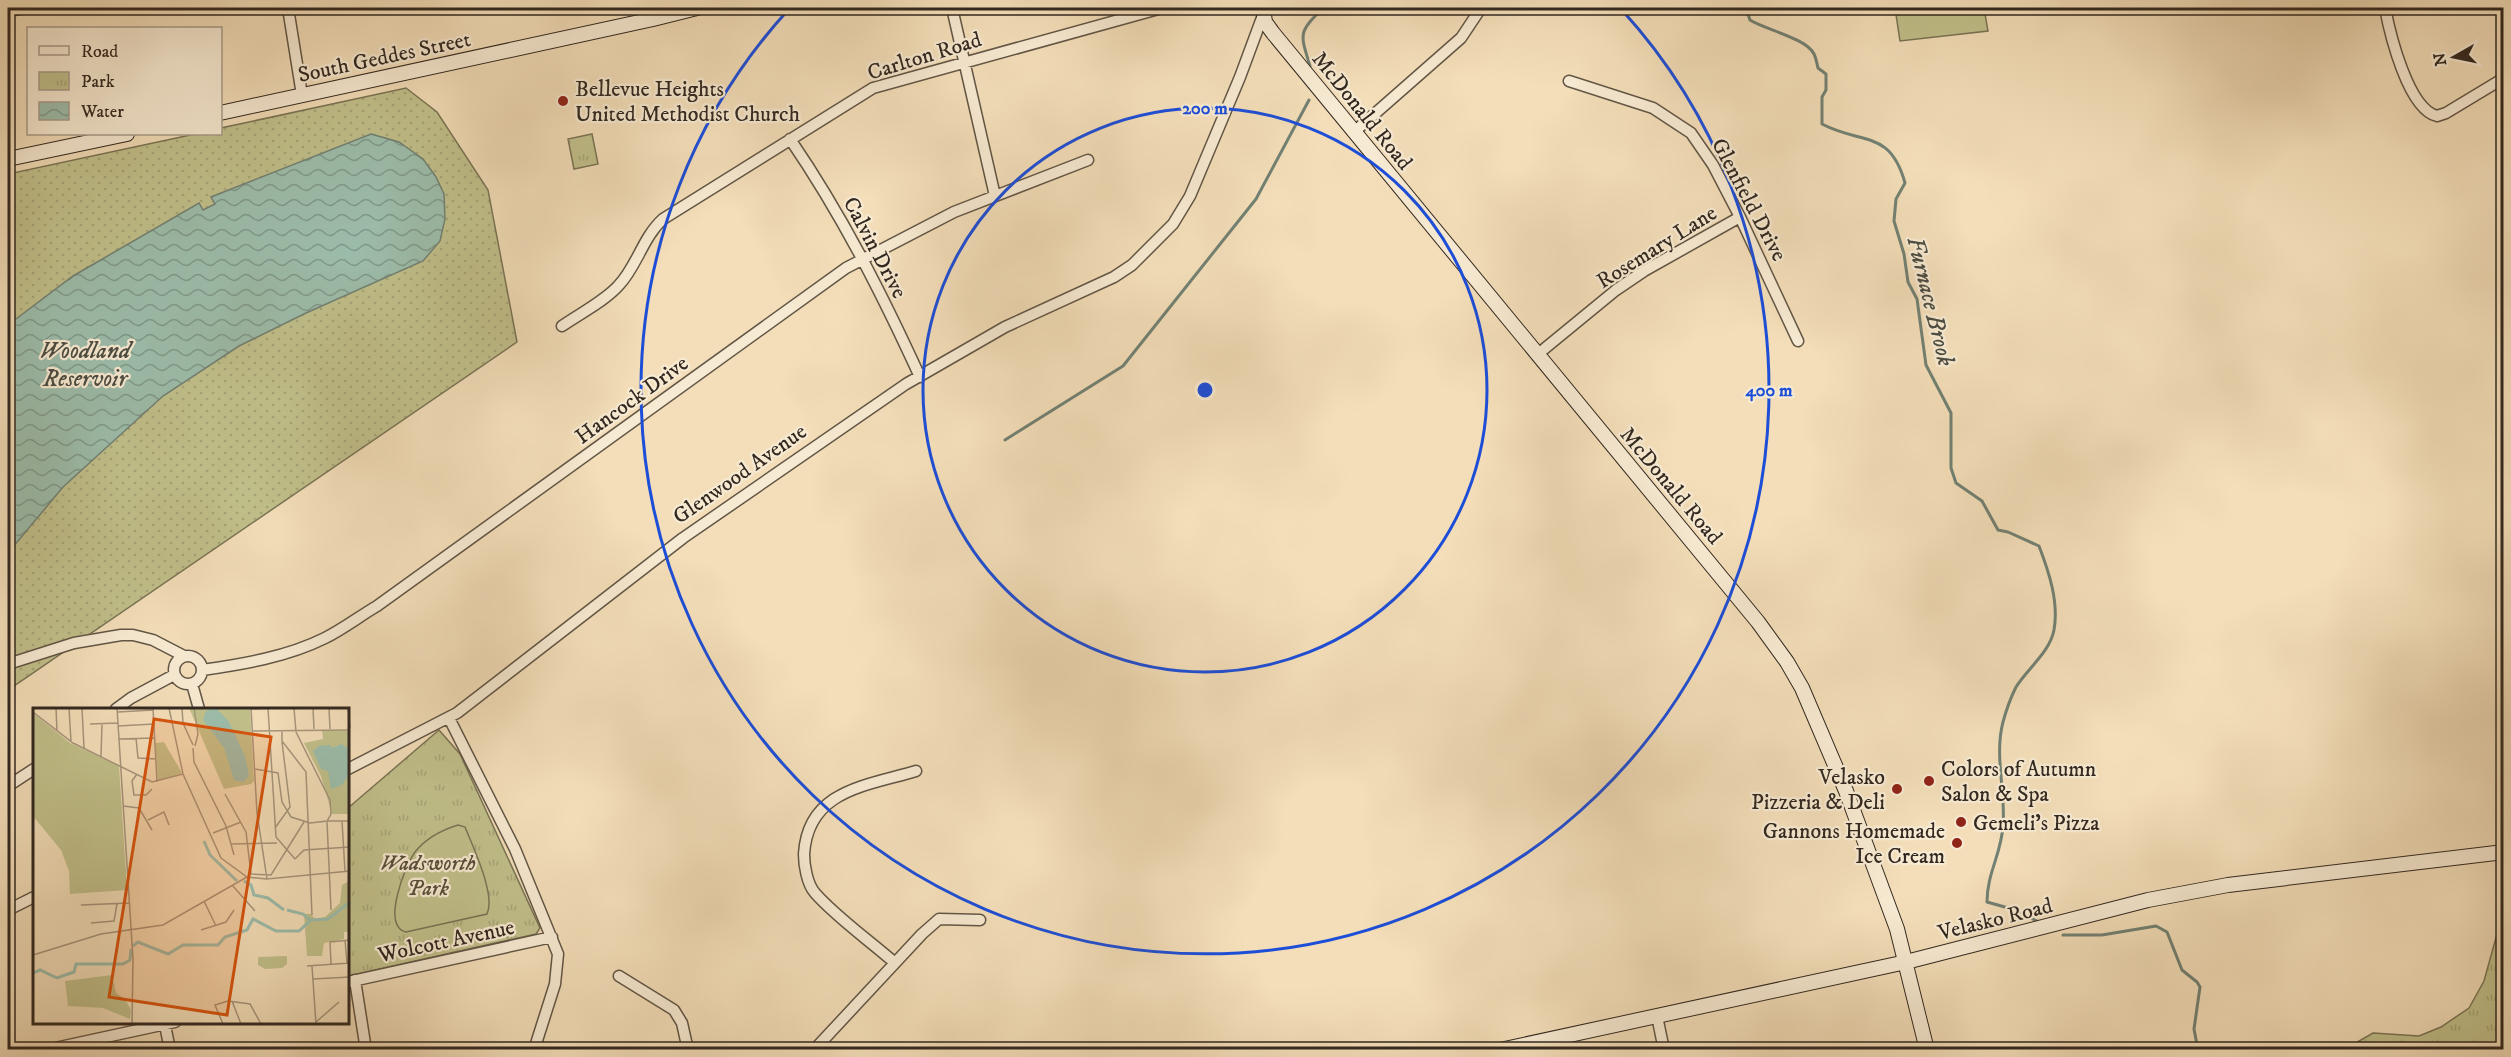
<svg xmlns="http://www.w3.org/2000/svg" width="2511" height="1057" font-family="'IM FELL DW Pica',serif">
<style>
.grass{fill:url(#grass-dots);stroke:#7a7456;stroke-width:1.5}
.park{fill:url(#park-tufts);stroke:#7a7456;stroke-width:1.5}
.pitch{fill:#c1c08b;stroke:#7a7456;stroke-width:1.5}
.water{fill:url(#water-waves);stroke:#728173;stroke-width:1.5}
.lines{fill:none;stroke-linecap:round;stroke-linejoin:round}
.stream{stroke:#728173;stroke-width:3}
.street-casing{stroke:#625646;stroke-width:13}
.secondary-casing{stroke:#322820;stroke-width:16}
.street{stroke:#f7ead2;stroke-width:10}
.secondary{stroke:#f7ead2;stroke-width:14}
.ring{fill:none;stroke:#1d4ed8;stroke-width:3}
.poi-dot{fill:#8f2418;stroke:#f7ead2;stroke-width:2}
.labels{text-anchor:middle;stroke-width:4.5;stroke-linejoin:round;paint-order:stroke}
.street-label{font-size:22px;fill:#322820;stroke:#f7ead2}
.poi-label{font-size:22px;fill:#322820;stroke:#f7ead2;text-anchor:start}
.park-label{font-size:22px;font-style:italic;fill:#564e3b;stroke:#f7ead2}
.water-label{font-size:24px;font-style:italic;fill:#4c4d43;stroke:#f7ead2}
.inset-river{fill:none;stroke:#9cbdab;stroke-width:3}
.inset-road{fill:none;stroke:#a6957c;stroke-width:1.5}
.view{fill:#d6540e;fill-opacity:0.15;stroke:#d6540e;stroke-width:3}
.inset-edge{fill:none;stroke:#322820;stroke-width:3}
.centre{fill:#1d4ed8;stroke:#f7ead2;stroke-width:3}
.ring-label{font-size:18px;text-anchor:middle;font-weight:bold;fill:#1d4ed8;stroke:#f7ead2;stroke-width:4.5;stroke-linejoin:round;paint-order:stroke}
</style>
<defs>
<pattern id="grass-dots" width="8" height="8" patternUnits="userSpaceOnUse" patternTransform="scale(1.5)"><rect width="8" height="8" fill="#c1c08b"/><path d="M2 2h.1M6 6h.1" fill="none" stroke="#a6a578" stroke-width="1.8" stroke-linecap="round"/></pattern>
<pattern id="park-tufts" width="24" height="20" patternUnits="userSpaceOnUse" patternTransform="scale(1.5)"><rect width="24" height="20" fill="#c1c08b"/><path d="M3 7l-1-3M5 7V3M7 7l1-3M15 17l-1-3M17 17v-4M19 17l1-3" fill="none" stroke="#a6a578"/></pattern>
<pattern id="water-waves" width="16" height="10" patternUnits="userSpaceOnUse" patternTransform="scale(1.5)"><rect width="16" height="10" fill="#9cbdab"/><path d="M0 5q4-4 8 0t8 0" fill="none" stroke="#809a8b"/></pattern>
</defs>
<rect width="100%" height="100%" fill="#f3deb9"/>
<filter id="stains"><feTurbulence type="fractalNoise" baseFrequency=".00333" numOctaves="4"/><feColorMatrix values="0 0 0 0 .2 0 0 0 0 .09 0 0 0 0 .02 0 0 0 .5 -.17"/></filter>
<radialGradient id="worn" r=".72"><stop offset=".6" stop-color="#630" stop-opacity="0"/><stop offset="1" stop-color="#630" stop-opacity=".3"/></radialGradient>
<!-- grass -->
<path class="grass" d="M406 88 437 112 488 190 517 342 8 690V174L195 134H220L221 128Z"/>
<!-- park -->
<path class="park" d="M592 134 598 164 574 169 568 139Z
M439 730 460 754 540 928 536 934 348 976V808Z
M2503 924V1049H2345L2373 1033 2419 1036 2441 1027 2469 1008 2484 981 2497 934Z"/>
<!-- pitch -->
<path class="pitch" d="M1895 8H1984L1988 31 1900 41Z
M458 825 465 827C473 847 496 895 487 914L406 932C381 926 405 866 415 852 426 838 442 830 458 825Z"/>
<!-- water -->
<path class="water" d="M371 134 399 142 423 159 436 177 444 194 445 219 440 241 423 261 306 313 239 346 163 396 63 487 8 553V325L73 276 199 203 203 210 215 204 211 197Z"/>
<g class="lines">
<!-- stream -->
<path class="stream" d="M1746 8 1750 20C1766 30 1806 38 1814 54 1816 58 1817 64 1818 68L1826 74V90L1822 97V124C1862 145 1890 129 1905 183L1896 199 1894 221 1904 254 1908 282 1917 299 1926 365 1951 413V468L1956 483 1982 501 1998 530 2008 532 2039 546C2049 572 2059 602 2054 630 2050 652 2027 669 2016 687 2011 697 2006 711 2003 722 1994 756 2006 792 2003 826 2001 855 1987 873 1987 902L2012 909 2037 921
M1310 66C1300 33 1298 33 1323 8
M1005 440 1123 366 1256 199 1309 100
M2063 935H2102L2156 926 2167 932 2182 970 2197 982 2200 987 2194 1029 2198 1050"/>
<defs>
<path id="street" d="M288 8 302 95
M952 8 995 196
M2385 8C2390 34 2408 109 2437 116L2446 113 2504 78
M8 11 25 8
M1569 81 1653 108 1691 133 1713 165 1740 217 1798 341
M1354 132 1461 38 1481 8
M790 139C842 215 882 294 920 377
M562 326C579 314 605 301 619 285 637 266 643 237 663 219L873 88 1162 8
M1538 354 1616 290 1644 271 1740 217
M174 670a14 14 0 1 1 28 0a14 14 0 1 1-28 0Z
M8 664 74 643 121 635H133L153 640 184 656
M202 670C243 664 287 657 325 638 343 629 360 616 377 606L846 268 954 212 1088 160
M192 684 199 709
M116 709 131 698 174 675
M449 718 515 849 558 954 555 984 534 1050
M348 769 457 713 683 538 906 384 1005 327 1114 277 1132 265 1173 224 1190 196 1240 77 1263 15
M8 786 34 769
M8 910 34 897
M895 963C870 941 836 917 815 893 807 884 804 865 804 854 808 790 866 786 916 771
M619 976 674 1010 682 1023 688 1050
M355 980 366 1050
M348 982 552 937
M1657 1016 1664 1050
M165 1025 170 1050
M46 1050 175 1022
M814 1050 922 934 939 919 980 920"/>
<path id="secondary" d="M1263 8 1265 22 1273 33 1758 622 1787 662 1802 688 1846 791 1897 929 1927 1050
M220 113 653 19 697 8
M8 159 127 134
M1500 1050 1906 962 2148 900 2228 885 2504 852"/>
</defs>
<!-- street casing -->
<use href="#street" class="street-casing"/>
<!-- secondary casing -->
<use href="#secondary" class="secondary-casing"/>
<!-- street -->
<use href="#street" class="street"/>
<!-- secondary -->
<use href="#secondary" class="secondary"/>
</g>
<!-- distance rings -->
<g class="ring">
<circle cx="1205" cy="390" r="282"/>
<path d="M1621 9A564 564 0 1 1 789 9"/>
</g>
<!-- markers -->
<g class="poi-dot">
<circle cx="563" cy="101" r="6"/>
<circle cx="1929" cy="781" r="6"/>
<circle cx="1897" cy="789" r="6"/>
<circle cx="1961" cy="822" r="6"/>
<circle cx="1957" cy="843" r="6"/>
</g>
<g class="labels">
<!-- street labels -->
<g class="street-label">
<text transform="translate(924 55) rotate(-17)" y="8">Carlton Road</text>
<text transform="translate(384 56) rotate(-12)" y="8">South Geddes Street</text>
<text transform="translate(1363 110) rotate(51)" y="8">McDonald Road</text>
<text transform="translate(1750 199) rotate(62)" y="8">Glenfield Drive</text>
<text transform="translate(1656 246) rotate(-32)" y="8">Rosemary Lane</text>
<text transform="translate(876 247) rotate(62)" y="8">Calvin Drive</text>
<text transform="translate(631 399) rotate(-36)" y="8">Hancock Drive</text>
<text transform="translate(739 473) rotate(-35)" y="8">Glenwood Avenue</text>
<text transform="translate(1672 485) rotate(50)" y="8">McDonald Road</text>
<text transform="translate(1995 918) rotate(-14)" y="8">Velasko Road</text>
<text transform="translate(446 940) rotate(-12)" y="8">Wolcott Avenue</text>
</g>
<!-- poi labels -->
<g class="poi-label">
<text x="575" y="96">Bellevue Heights<tspan x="575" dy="25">United Methodist Church</tspan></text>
<text x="1941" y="776">Colors of Autumn<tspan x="1941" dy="25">Salon &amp; Spa</tspan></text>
<text x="1885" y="784" text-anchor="end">Velasko<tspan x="1885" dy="25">Pizzeria &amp; Deli</tspan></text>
<text x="1973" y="830">Gemeli's Pizza</text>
<text x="1945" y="838" text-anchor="end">Gannons Homemade<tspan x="1945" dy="25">Ice Cream</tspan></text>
</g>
<!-- park labels -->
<g class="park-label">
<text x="428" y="870">Wadsworth<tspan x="428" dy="25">Park</tspan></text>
</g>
<!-- water labels -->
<g class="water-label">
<text transform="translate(1931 301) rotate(76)" y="8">Furnace Brook</text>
<text x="85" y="358">Woodland<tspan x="85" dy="28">Reservoir</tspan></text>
</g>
</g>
<!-- overview -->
<g transform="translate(33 708)">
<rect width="316" height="316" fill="#f3deb9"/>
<path d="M156 0H217L221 73 218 76 191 81ZM0 5 37 35 86 58 94 182 37 186 36 163 28 142 0 108Z" fill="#c1c08b"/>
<path d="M289 22 316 23V106H299L288 68 271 35 290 31ZM131 34 149 65 125 73 122 35ZM316 173V224H311V231L291 235 289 248H274L271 206H278L282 211 292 209 307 195 309 177ZM79 267 83 285 92 291 98 302 97 311 70 300 35 298 32 273Z" fill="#c1c08b"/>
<path d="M254 248V256L249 260 232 261 225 257V249Z" fill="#c1c08b"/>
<path d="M183 0 196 14 212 48 216 68 210 74 201 72 191 40 170 12 173 3ZM309 36 316 42V67L309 77 298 81 295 63 288 61 280 43 286 38 297 37 299 40Z" fill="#9cbdab"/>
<path class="inset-river" d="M171 133 177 147 204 173M211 173 218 177 221 187 235 190 251 202M254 202 270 206 277 212M100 238 105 234 135 246 150 237H185L192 229 214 222 220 211 243 223H266L278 212 295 211 317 194M0 265 7 262 24 270 41 264 43 256H90L97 252 98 241"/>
<path class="inset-road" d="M23 0 24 23M36 0 38 34M49 0 51 40M84 0 100 251 99 316M120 0 124 74M136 0 150 66 188 150 214 169 234 171M149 0 150 15 160 37M161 0 165 26 162 38M218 0 224 105 234 171 317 163M235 0 243 129 262 151M280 0 281 21M296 0 297 21M315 0 317 20M219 1 239 0M0 4 40 35 119 74 150 66M85 4 120 2M57 16 85 15M85 18 121 16M249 22V33L273 64 279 207M220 23 317 22M103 30 105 50 123 51M86 31 121 30M160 40 161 54 193 118 201 147M68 48 69 16M222 61 245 65 249 94 258 109 277 115 294 113 298 106 297 92 263 24 261 0M104 66 99 73 101 87H113L119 81M192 86 213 124 218 166 238 167 271 114M90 98 106 100 119 122M115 112 131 104 136 117M294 113H317M309 113 312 163M294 114 298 202M242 120 257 99 249 34M180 125 208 114M198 136 244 135M262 151 271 142 317 139M199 177 222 203M171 193 183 218M48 197 96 195M58 215 81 213 84 196M168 222 193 214 201 202M312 232 314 255M0 247 68 226 130 217 214 169M298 256 297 234 317 232M274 258 317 255M279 258 283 316M280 271 317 269M199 293 208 316M283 314 306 294M190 316 182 297 195 293 217 296 228 316"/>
<path class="view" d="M121 11 238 29 194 307 76 289Z"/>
<rect width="316" height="316" class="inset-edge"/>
</g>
<circle cx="1205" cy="390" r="9" class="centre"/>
<g class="ring-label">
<text x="1205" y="114">200 m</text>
<text x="1769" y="396">400 m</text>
</g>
<!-- margin -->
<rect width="2511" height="1057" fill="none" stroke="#f3deb9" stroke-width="30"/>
<rect x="9" y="9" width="2493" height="1039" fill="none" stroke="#322820" stroke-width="3"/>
<rect x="15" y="15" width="2481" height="1027" fill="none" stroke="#322820" stroke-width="1.5"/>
<!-- legend -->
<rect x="27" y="27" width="195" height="108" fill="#f7ead2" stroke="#a89c8b" stroke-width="1.5"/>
<rect x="39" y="46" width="30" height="9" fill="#f7ead2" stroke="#a89c8b" stroke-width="1.5"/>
<text x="81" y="57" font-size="18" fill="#322820">Road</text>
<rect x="39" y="72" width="30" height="18" fill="url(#park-tufts)" stroke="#a89c8b" stroke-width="1.5"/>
<text x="81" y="87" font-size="18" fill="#322820">Park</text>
<rect x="39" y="102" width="30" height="18" fill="url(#water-waves)" stroke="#a89c8b" stroke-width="1.5"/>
<text x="81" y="117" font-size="18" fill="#322820">Water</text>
<!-- north arrow -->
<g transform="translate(2454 57) rotate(261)" stroke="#f7ead2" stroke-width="4.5" paint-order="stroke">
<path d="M0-4.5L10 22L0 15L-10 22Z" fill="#322820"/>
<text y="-9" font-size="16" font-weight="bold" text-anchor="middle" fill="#322820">N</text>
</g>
<rect width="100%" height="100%" filter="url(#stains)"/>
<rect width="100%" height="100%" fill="url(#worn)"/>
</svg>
